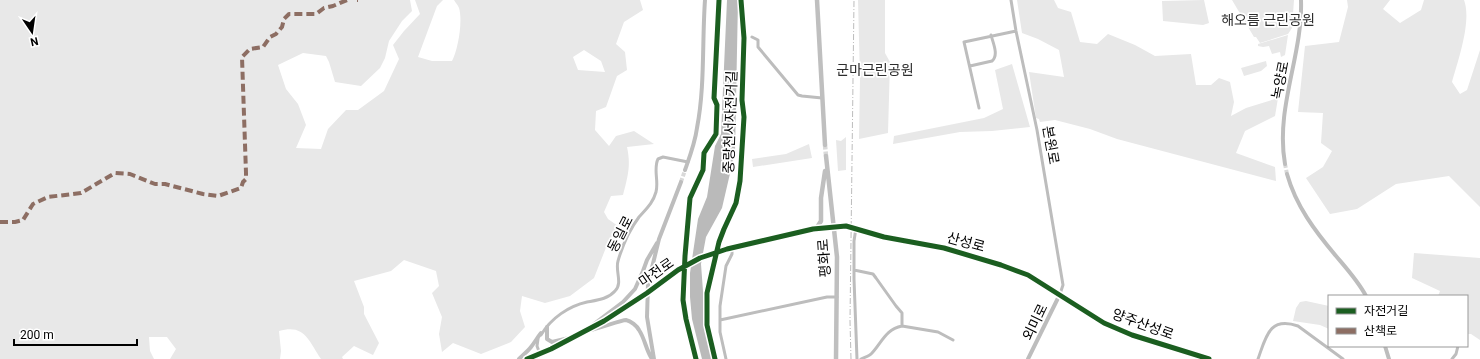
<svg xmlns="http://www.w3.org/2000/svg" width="1480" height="359" font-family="Roboto,'Noto Sans KR',sans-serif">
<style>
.green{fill:#e8e8e8;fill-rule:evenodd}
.water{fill:#bababa}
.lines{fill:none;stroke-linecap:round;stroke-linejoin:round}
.tertiary-tunnel{stroke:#d9d9d9;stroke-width:4;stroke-dasharray:4 2;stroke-linecap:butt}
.secondary-tunnel{stroke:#d9d9d9;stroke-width:4.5;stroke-dasharray:4.5 2;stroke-linecap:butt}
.minor{stroke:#bdbdbd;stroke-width:3}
.tertiary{stroke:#bdbdbd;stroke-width:4}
.secondary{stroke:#bfbfbf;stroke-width:4.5}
.rail{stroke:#bdbdbd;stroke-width:1;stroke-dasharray:6 2 1 2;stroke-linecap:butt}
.quiet{stroke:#8d6e63;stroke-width:4;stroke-dasharray:8 4;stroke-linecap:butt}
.cycleway-casing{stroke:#fff;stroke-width:8}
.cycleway{stroke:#1b5e20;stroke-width:5}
.labels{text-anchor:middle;stroke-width:3.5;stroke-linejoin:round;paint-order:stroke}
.park-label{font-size:14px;fill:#2d2d2d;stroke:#fff}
.street-label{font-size:14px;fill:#000;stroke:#fff}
</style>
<rect width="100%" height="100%" fill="#fff"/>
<!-- green -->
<path class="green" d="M0 0H410L412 11 402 21 389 41 385 58 380 68 361 86 335 82 329 62 326 56 303 53 278 65 286 89 298 104 306 125 296 148 321 149 328 129 346 110H358L384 91 399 59 393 45 404 31 420 14 415 0H443L437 6 418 57 432 61H452C458 50 463 21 459 8 458 5 455 2 454 0H640L643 10 624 22 616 44 625 52 627 70 617 76 606 107 596 111 595 130 609 146 616 136 634 131 654 144 627 147C631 165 628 176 623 195L611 196 604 212 608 219 618 226 607 245 594 278 570 296 545 303 522 296 520 311 525 327 511 342 481 354 453 343 442 352 439 334 442 317 432 293 439 286 436 271 404 260 391 271 354 281 364 307V314L379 343 373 355 354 346 342 357 343 359H321C308 340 305 324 279 331L281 351 280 359H170L176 349 167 337H149L150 351 154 359H0ZM584 50 601 61 605 72 578 70 573 57Z
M858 0H885V53L890 62 888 133 859 139 860 78Z
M1017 0H1054L1058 8 1071 12 1080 42 1097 44 1108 34 1135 45 1155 56 1191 54 1196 85H1211L1219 78 1230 82 1234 102 1231 116 1246 108 1278 98 1275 116 1245 131 1236 153 1275 167 1276 181 1117 139 1090 129 1055 120 1040 122 1039 119 1036 118 1029 72 1064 77 1059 50 1038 39 1022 33Z
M1204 0 1209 23 1203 25 1163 21 1162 1Z
M1232 0H1294L1292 28 1288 34 1260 43 1256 37H1254Z
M1347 0H1390L1383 9 1400 23 1421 10 1424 0H1464C1472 21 1458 61 1452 82L1460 94 1467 90 1480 50V207L1449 176 1396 184 1357 209 1330 214 1306 178 1323 167 1332 151 1321 143 1323 113 1298 112 1305 46 1339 42 1348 7Z
M1288 35 1285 55 1281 57 1280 52 1272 54 1269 46 1263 47 1258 46V44Z
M1266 61 1267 66 1261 71 1244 76 1241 68Z
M1012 64 1030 127 992 131 960 132 893 144 894 136 984 118 1003 109 995 70Z
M846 137V170L838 171 836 140 841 141Z
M809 144 812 158 753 167 752 159 786 154Z
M1414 253 1480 258V340L1471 334H1467V296H1438L1440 291 1412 278Z
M1306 301 1329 306V329L1320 325 1293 321 1296 308 1300 302Z"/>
<!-- water -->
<path class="water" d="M727 0H738L735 152 722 208 706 237 701 264 706 332 712 359H702L692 319 690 297V273L698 219 707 197 715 146 721 134Z"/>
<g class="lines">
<!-- tertiary-tunnel -->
<path class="tertiary-tunnel" d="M1285 164 1287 174
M681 182 685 170"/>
<!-- secondary-tunnel -->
<path class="secondary-tunnel" d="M825 145 826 156"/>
<!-- minor -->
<path class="minor" d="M1011 0 1016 31 1037 130 1063 285 1060 294
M752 37 758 40V47L798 95 802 96 822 98
M970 66 992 61C999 55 993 43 991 35
M979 108 964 42 1016 31
M856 228 854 241V279L857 359
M854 270 873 274 876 278 896 306 902 313V326
M720 320 827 297H837
M541 335C551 318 569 306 587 302 598 300 608 299 615 291 623 283 615 271 618 261 622 247 630 229 639 217 646 209 653 203 656 192 659 181 653 169 658 159L663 157 688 162
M538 339 537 346 540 354
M726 359 720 332V306L726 266 732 254V248
M861 359C865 357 870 356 872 353 882 342 886 329 902 326L938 332 953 340
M1258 359C1266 337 1269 316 1298 326L1343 359
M1452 359 1456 354 1458 346"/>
<!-- tertiary -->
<path class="tertiary" d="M1285 164C1275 108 1303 55 1301 0
M685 170C690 156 695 143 697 128 705 87 702 42 705 0
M1287 174C1296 206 1315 231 1336 256 1347 269 1358 281 1366 296
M594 324 623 302 635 289 643 271 647 260 657 243
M547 327V339L552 342 569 338
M590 330C598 329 621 320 626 320 631 321 637 326 639 330 645 339 646 350 652 359
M1385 346 1389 359
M519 359C523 355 528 351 531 347 535 342 537 338 541 333
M527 359 551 349 604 321 647 293 678 270 700 258 727 249 813 229 846 226 884 237 944 248 1001 265 1028 275 1104 323 1132 335 1209 359
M654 359 647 317 648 284 659 239 681 182
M1028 359 1060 294"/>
<!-- secondary -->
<path class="secondary" d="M817 0 825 145
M826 156 837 257 836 359
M816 229 821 221V198L825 171"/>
<!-- rail -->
<path class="rail" d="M851 359 850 321 854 0"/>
<!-- quiet -->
<path class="quiet" d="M357 0H358
M0 222H15L23 220 33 204 48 197 81 193 115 173 130 174 155 184H165L203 194 218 196 241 188 243 182 246 179V173L242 57 250 49 263 47 270 37 276 34 282 27 284 19 289 14H316L324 8 333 6 347 0"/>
<defs>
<path id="cycleway" d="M527 359 551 349 604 321 647 293 678 270 700 258 727 249 813 229 846 226 884 237 944 248 1001 265 1028 275 1104 323 1132 335 1209 359
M696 359 686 319 683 300 685 256 690 198 703 170 704 153 716 134 717 105 714 98 719 0
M715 359 707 325V293L719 242 724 229 736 203 740 181 744 117 742 100 744 38 741 0"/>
</defs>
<!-- cycleway casing -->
<use href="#cycleway" class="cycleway-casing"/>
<!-- cycleway -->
<use href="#cycleway" class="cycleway"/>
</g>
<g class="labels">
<!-- park labels -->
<g class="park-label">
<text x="1268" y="25">해오름 근린공원</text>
<text x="875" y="75">군마근린공원</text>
</g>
<!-- street labels -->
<g class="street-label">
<text transform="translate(1280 80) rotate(-79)" y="5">녹양로</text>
<text transform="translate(730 122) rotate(-88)" y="5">중랑천서자전거길</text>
<text transform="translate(1051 145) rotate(80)" y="5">본원로</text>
<text transform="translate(620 234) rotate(-63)" y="5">동일로</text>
<text transform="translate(966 242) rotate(15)" y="5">산성로</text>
<text transform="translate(824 258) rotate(-94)" y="5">평화로</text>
<text transform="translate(656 272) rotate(-35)" y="5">마전로</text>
<text transform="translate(1035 322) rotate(-64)" y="5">외미로</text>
<text transform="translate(1143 324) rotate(20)" y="5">양주산성로</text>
</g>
</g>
<!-- legend -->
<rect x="1328" y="295" width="140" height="52" fill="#ffffff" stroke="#999999"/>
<rect x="1336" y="308" width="20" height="6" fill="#1b5e20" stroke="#999999"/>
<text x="1364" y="315" font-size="12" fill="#000000">자전거길</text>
<rect x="1336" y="328" width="20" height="6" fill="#8d6e63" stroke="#999999"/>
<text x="1364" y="335" font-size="12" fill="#000000">산책로</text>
<!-- north arrow -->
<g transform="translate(32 32) rotate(167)" stroke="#ffffff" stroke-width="3" paint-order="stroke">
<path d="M0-3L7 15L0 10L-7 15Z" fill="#000000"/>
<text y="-6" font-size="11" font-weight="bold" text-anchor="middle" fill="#000000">N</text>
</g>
<!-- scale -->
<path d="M14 339v6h123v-6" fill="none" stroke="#000000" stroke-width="2"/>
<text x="20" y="339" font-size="12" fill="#000000" stroke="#ffffff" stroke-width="3" paint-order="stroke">200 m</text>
</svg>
